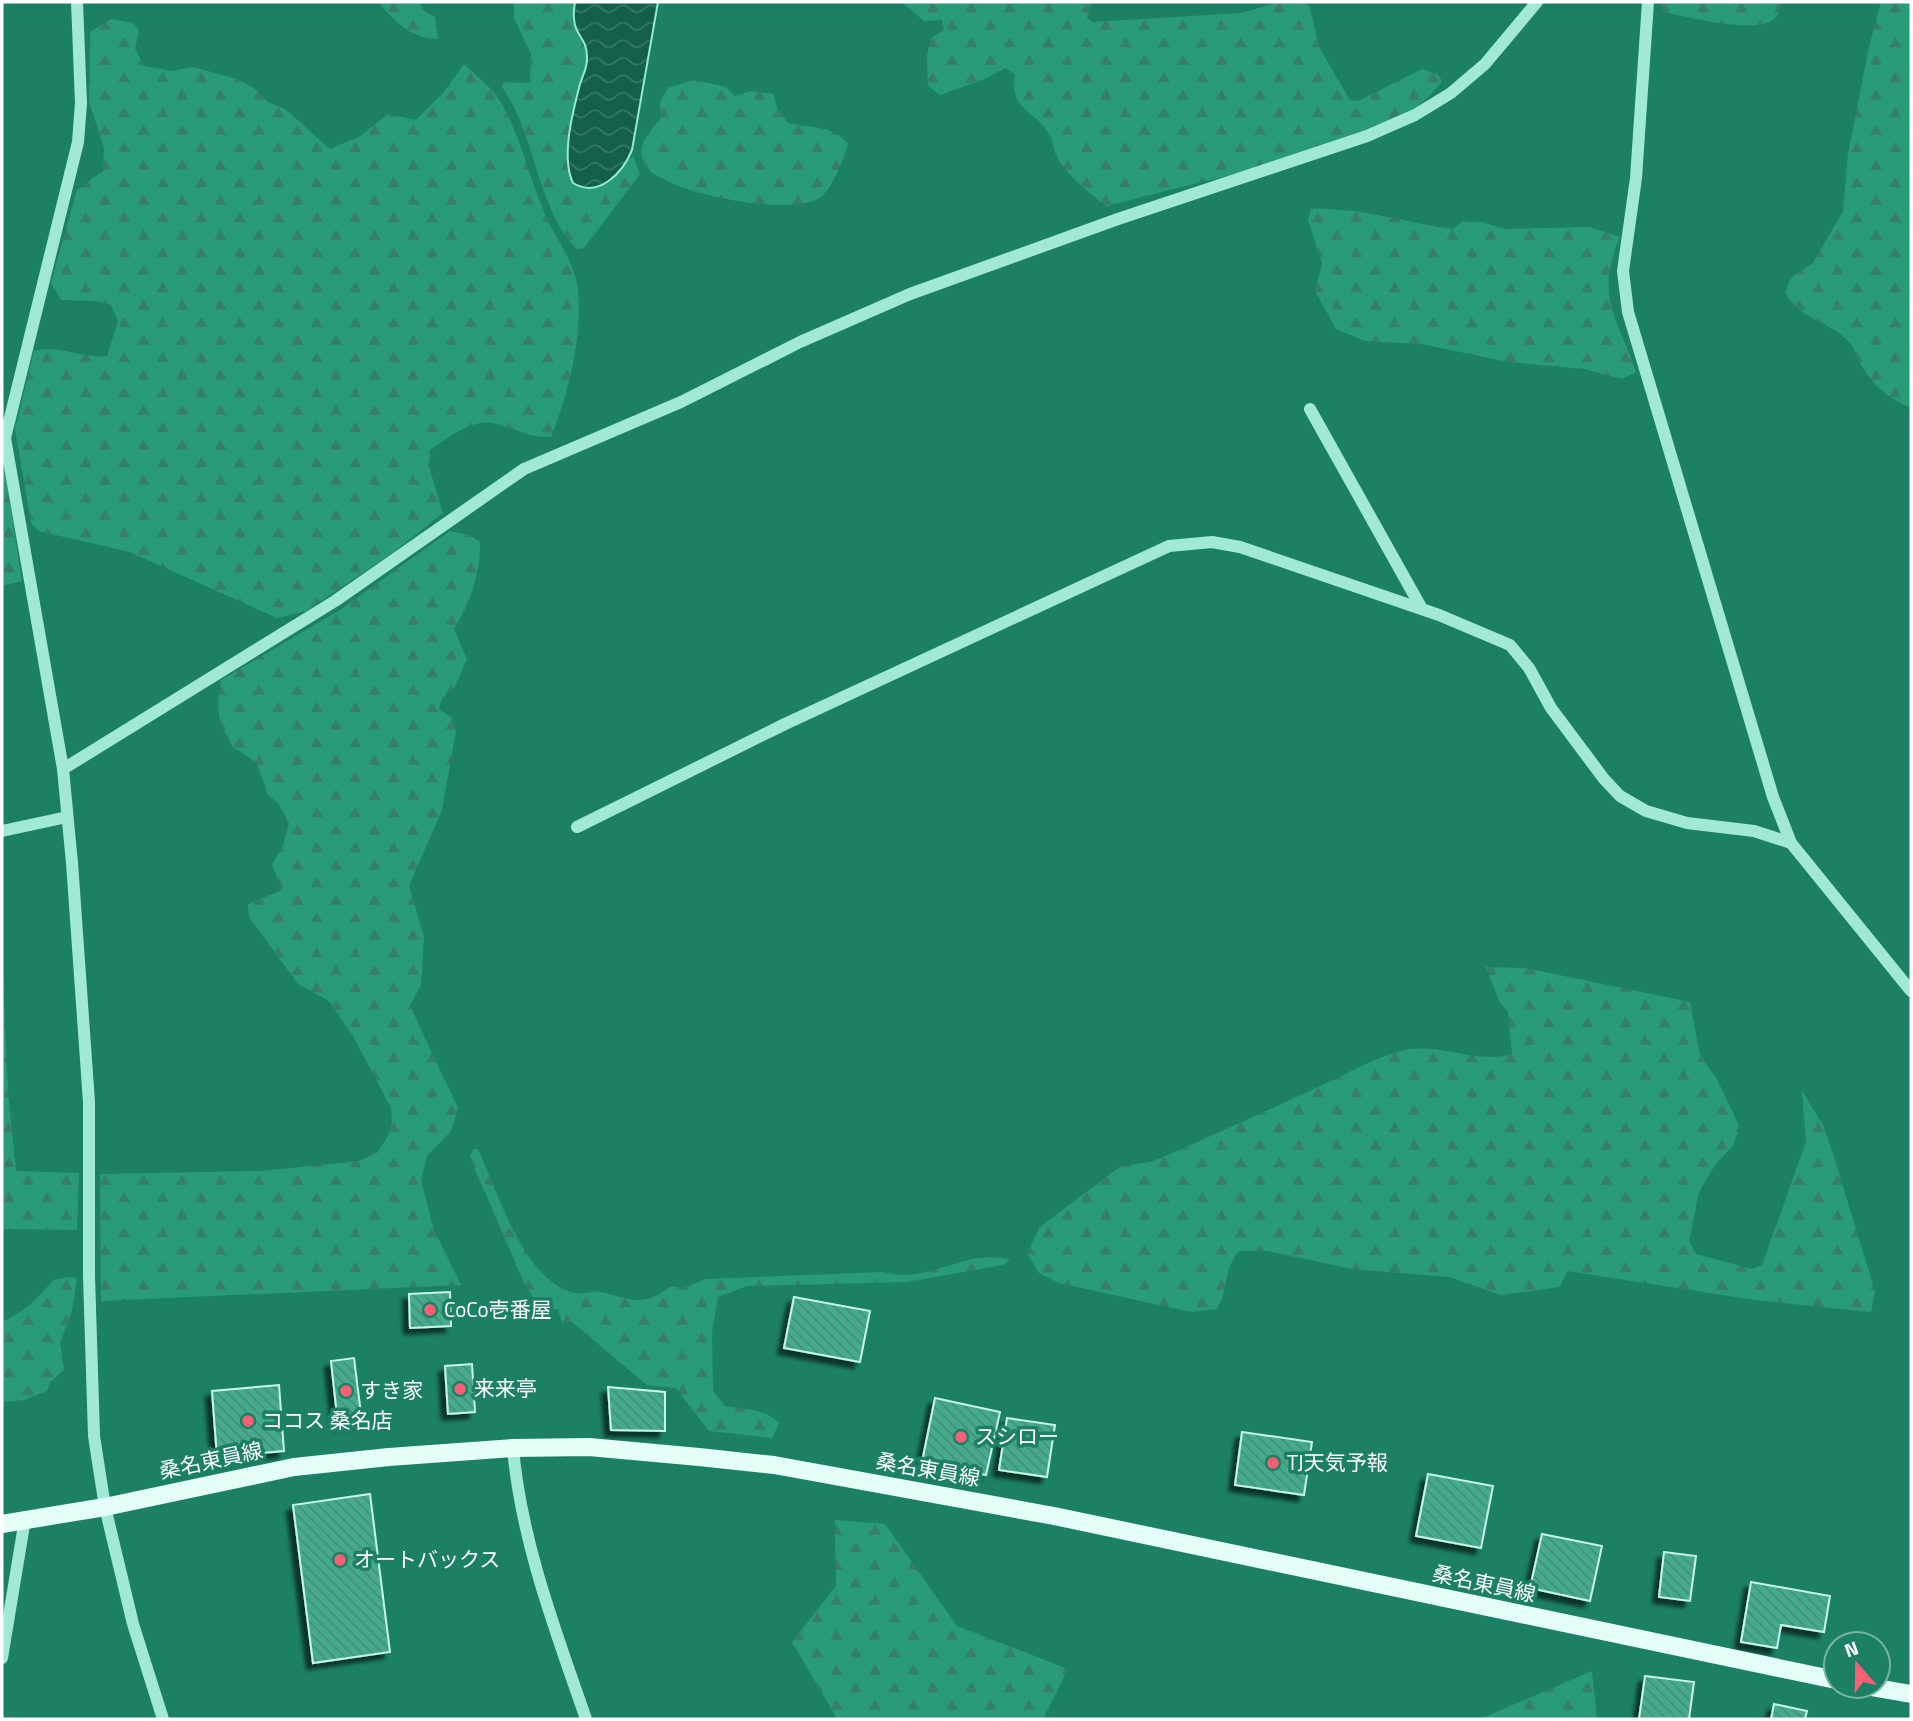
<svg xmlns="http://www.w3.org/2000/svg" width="1913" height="1721" font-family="'Titillium Web','Noto Sans JP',sans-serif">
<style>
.forest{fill:url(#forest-firs)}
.water{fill:url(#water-waves);stroke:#94ebd0;stroke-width:2}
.building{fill:url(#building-back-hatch);stroke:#c5f7e8;stroke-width:2;filter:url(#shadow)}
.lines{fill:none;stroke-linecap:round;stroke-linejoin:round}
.minor{stroke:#a1e9d4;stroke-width:12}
.major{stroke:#e4fef8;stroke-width:18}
.poi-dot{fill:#fa5f74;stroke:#1c8164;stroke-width:2.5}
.labels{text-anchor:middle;stroke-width:7;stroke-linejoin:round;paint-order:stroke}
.poi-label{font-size:21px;fill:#fff;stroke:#1c8164;text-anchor:start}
.street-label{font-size:21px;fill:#fff;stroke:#1c8164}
</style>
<defs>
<pattern id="forest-firs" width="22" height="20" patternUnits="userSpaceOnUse" patternTransform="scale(1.75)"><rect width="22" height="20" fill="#299b79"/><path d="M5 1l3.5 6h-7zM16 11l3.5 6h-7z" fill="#357f69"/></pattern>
<pattern id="water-waves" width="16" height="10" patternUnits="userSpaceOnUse" patternTransform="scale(1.75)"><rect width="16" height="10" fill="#135f4a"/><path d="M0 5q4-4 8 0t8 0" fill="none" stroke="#367765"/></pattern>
<pattern id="building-back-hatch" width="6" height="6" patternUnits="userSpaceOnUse" patternTransform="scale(1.75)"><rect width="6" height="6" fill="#45ab8d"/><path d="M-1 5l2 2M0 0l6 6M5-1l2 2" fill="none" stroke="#478e7a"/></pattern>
<filter id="shadow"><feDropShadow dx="-6" dy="6" stdDeviation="2" flood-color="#0009"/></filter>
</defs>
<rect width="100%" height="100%" fill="#1c8164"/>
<!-- forest -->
<path class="forest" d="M378 2H419L423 10 435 17 438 39C410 38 396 22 378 2Z
M514 2H575L572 22 586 48 587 62 578 90 567 170 612 179 633 156 640 174 584 248 577 249C537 210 536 134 502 87L504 82 530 83 531 54 514 18Z
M902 2H1091L1087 18 1093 22 1241 13 1280 2H1300L1309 6 1320 49 1350 100 1358 101 1422 69 1438 75 1442 81C1433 95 1413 111 1398 119 1307 161 1204 180 1107 206 1091 195 1067 175 1057 157 1053 150 1054 142 1050 136 1036 109 1009 113 1015 74L1005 68 985 79 940 95 928 86 927 56 931 38 944 30 942 20 924 21Z
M1661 2H1782C1781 6 1779 14 1776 17 1761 37 1686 16 1663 12Z
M1881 2H1911V408C1890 399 1873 386 1862 366 1857 359 1855 348 1849 342 1831 321 1800 321 1785 292L1791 278 1813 263 1843 211 1848 154 1869 47Z
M111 19 133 23 139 30 135 49 144 66 172 71 193 67 237 79 254 88 268 102 285 109 330 149 359 137 388 114 416 120 444 92 464 64C475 75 490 86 498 98 520 132 527 171 542 207 552 234 575 261 578 290 582 339 569 392 551 437 529 438 517 429 497 424 473 417 448 438 430 450L429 467 443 513 391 554 306 611 277 618 130 552 38 531 31 523 15 429 34 351C58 344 82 359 107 356L118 321 111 305 96 301 61 300 51 283 77 190 103 171 104 148 89 101 90 32Z
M694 80 726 87 735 96 751 91 774 94 777 108 788 123C809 128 834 125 848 144 844 158 833 187 822 196 797 219 661 193 645 165 634 145 651 131 661 118L660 102 668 88Z
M1311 209C1360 207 1405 223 1453 229L1463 221 1481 222 1505 229 1589 227 1620 237C1594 298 1618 317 1636 372L1622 379 1584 369 1509 362 1421 344 1365 341 1336 329 1315 291 1322 264 1308 220Z
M2 452 22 581 2 586Z
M450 531 469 535 480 542C481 571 470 604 454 629L467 659 455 687 442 698 439 709 451 717 456 731 442 810 409 886 424 937 421 985 410 1006 458 1108 451 1131 427 1156 421 1180 434 1230 461 1285 101 1301 100 1174 262 1171 359 1161 377 1153 388 1136 392 1122 391 1108 353 1036 329 1001 298 984 249 917 248 904 282 890 272 864 283 846 289 823 278 803 268 795 257 763 232 746 220 722 218 704 221 680 340 610Z
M2 960 8 1093 16 1171 79 1173 77 1230 2 1229Z
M1486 967 1525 968 1690 1002 1700 1055 1718 1081 1740 1128 1733 1146 1715 1165 1699 1192 1689 1242 1696 1254 1752 1269 1762 1265 1806 1142 1802 1091 1823 1125 1831 1147 1875 1291 1871 1312 1755 1300 1567 1271 1560 1287 1501 1295 1449 1277 1352 1269 1268 1251H1239C1221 1274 1231 1284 1217 1309L1191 1312 1059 1283 1039 1273 1027 1253 1040 1227 1121 1166 1151 1162C1207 1138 1262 1113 1318 1087 1346 1075 1370 1059 1401 1051 1438 1041 1475 1065 1512 1054L1508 1011 1500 1003Z
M473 1149H478C498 1192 523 1280 574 1293 583 1295 593 1290 601 1292 630 1299 644 1308 671 1286L684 1288 706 1279 882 1272C889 1273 897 1275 905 1275 940 1274 974 1249 1010 1260L1003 1265 907 1282 747 1286 718 1297 712 1332 713 1391 725 1406C742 1409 767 1409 779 1423L772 1438 709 1431 676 1388 647 1385 572 1322 562 1323 558 1309 541 1310 525 1285 470 1158Z
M69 1277 77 1278 72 1311 60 1343 64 1370 50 1382 47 1391 24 1400 2 1402V1322C25 1311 37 1300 53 1280Z
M835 1520 885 1524 957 1626 1068 1669 1043 1719H837L792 1642 836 1586Z
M1592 1671 1597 1719H1480Z"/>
<!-- water -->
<path class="water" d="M575 2H658L632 150C623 172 599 199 573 183 561 158 572 115 579 88 581 78 588 68 587 57 587 33 569 37 575 2Z"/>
<!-- building -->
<path class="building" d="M450 1292 451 1326 410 1328 409 1294Z
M794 1297 870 1311 860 1362 784 1348Z
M354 1358 362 1422 338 1425 331 1361Z
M472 1364 475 1412 448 1414 445 1366Z
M279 1385 284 1451 217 1457 212 1391Z
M608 1387 665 1392V1431L611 1430Z
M935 1398 1000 1412 986 1475 922 1462Z
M1007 1418 1055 1425 1047 1477 999 1470Z
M1242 1432 1312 1442 1304 1495 1235 1485Z
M1428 1474 1493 1486 1481 1548 1416 1536Z
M370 1494 390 1652 313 1663 293 1505Z
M1542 1534 1602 1546 1590 1601 1530 1588Z
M1664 1552 1696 1556 1690 1601 1659 1597Z
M1751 1582 1830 1596 1824 1632 1781 1625 1777 1648 1741 1642Z
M1645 1676 1694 1682 1689 1719H1639Z
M1774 1704 1807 1711 1805 1719H1771Z"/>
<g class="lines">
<!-- minor -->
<path class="minor" d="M77 2 81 103 78 142 5 438 63 769 72 863 89 1102V1276L94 1436 105 1507 133 1624 163 1719
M1648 2 1636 178 1623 271 1628 312 1773 797 1791 843 1911 991
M1310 409 1422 609
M63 769 335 601 524 469 681 402 800 342 910 294 1118 219 1367 136 1415 115 1451 93 1485 64 1537 2
M577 827 785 724 1169 546 1212 542 1240 547 1439 615 1510 645 1529 668 1551 708 1604 779 1620 796 1646 811 1687 823 1754 831 1791 843
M2 831 67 817
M513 1448C521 1541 556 1632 586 1719
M2 1658 25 1519"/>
<!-- major -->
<path class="major" d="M2 1524 105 1507 294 1467 389 1457 513 1448 589 1447 699 1457 774 1465 1054 1516 1836 1680
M1865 1686 1911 1694"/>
</g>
<!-- markers -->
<g class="poi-dot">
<circle cx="430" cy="1310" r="7"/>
<circle cx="460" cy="1389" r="7"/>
<circle cx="346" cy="1391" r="7"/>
<circle cx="248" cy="1421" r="7"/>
<circle cx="961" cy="1437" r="7"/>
<circle cx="1273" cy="1463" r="7"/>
<circle cx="340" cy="1560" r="7"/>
</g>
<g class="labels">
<!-- poi labels -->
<g class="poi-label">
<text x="444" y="1317">CoCo壱番屋</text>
<text x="474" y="1396">来来亭</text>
<text x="360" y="1398">すき家</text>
<text x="262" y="1428">ココス 桑名店</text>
<text x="975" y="1444">スシロー</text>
<text x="1287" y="1470">TJ天気予報</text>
<text x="354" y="1567">オートバックス</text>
</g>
<!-- street labels -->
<g class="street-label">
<text transform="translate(211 1461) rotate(-12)" y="7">桑名東員線</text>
<text transform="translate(928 1470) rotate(10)" y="7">桑名東員線</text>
<text transform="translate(1484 1584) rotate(12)" y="7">桑名東員線</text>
</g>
</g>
<!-- border -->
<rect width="1913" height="1721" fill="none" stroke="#ffffff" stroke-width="7"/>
<!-- north arrow -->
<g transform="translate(1857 1665) rotate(340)"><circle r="33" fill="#1c8164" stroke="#77b3a2" stroke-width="2"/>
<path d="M0-5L12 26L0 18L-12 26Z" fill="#fa5f74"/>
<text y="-10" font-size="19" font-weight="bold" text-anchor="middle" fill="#ffffff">N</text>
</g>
</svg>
